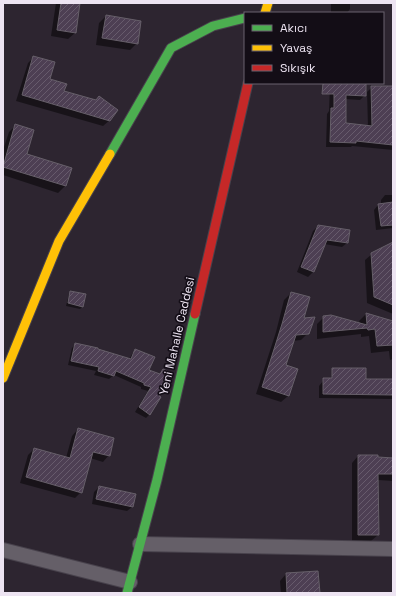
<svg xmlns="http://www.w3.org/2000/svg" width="396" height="596" font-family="'Space Grotesk',sans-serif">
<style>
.shadow{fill:#0007}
.building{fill:url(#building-hatch);stroke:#665f69}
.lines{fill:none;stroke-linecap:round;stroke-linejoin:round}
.street-casing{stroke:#48424c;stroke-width:16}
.fast-casing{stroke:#48424c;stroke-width:11}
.slow-casing{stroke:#48424c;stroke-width:11}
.jam-casing{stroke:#48424c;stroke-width:11}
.street{stroke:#655f68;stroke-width:14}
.fast{stroke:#4caf50;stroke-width:9}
.slow{stroke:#ffc107;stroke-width:9}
.jam{stroke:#c62828;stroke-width:9}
.labels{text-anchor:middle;stroke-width:3.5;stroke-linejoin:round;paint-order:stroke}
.street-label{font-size:12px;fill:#ede4f2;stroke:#130d16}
</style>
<defs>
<pattern id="building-hatch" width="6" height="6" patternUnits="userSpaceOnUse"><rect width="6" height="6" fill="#4d3f53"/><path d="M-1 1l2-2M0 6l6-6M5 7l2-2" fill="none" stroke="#675b6c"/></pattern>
</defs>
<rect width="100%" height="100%" fill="#2d2530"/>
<!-- shadow -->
<path class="shadow" d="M56 3H79L75 33 68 39 51 36Z
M331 3H350V9L347 13H331Z
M106 16 137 43 130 50 96 45 99 23Z
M34 57 49 79 63 92 110 120 103 126 16 101 28 63Z
M330 83H365V95L360 100 345 99V124L368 127 367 92 372 87H393V150L352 146 351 147H326L327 114 329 111Z
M16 125 26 154 65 186 58 193 3 175V150L9 132Z
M385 195H393V228L376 230 374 210 378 205H381V200Z
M318 226 347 243 342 247 324 244 313 272 308 277 297 272 313 231Z
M393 243V314L367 303 365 260 372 254Z
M71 292 82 307 80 309 66 306 69 294Z
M291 293 308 333 301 340 293 341 285 365 288 396 281 402 256 394 276 332 284 300Z
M366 314 391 321 393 319V359L390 360 389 351 371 353 369 336 361 337V334L317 339V324L324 317 360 324 359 321Z
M76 344 129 360 132 354 136 350 148 371 159 374 163 370 150 414 146 418 135 412 148 391 141 389V387L114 375 109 379 94 375 96 371 68 365 72 348Z
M393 380V399L319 398V386L323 381Z
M78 429 109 455 103 462 90 458 81 492 75 498 20 483 28 455 34 449 66 458 72 436Z
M358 456 393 459V481L378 480V535L371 541H352V463Z
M99 487 132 507 127 511 92 504 94 492Z
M286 574 319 593H281L280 581Z"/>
<!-- building -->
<path class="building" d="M61 3H80L76 33 57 30Z
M106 15 141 21 138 44 102 38Z
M33 56 55 62 50 79 67 84 64 91 96 100 99 96 118 110 110 121 22 95Z
M323 83H366V96L346 95V123L372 126 371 86H393V145L356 141V143L330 142 331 108H334V94H322Z
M15 124 34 130 27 154 72 168 66 186 3 167Z
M393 202V225L381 226 378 204Z
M318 225 350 230 348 243 327 240 314 272 301 267Z
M393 242V305L374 297 371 253Z
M70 291 86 294 83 307 68 303Z
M291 292 310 297 304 318 315 317 309 334 296 335 286 365 298 369 289 396 262 387 282 324Z
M366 313 393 321V345L377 346 375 329 368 330 367 328 323 332V316L331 315 367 325Z
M75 343 98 348V349L131 359 135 349 155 357 149 370 160 374 163 369 167 371 159 396 161 397 150 415 139 407 151 387 144 385V383L116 371 114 376 98 371 99 367 71 361Z
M332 368H366V379H393V395L323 394V378H332Z
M78 428 114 438 110 456 93 452 82 493 26 477 34 448 70 458Z
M358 455H378V457L393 458V474H378L379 535H358Z
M99 486 136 494 133 507 96 499Z
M318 571 320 593H287L286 573Z"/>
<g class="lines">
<defs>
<path id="street" d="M140 544 393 549
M3 550 130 582"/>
<path id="fast" d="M110 154 171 48 213 26 245 18
M127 593 157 480 195 314"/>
<path id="slow" d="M265 13 268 3
M3 378 59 241 110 154"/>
<path id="jam" d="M195 314 248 83"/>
</defs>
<!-- street casing -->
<use href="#street" class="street-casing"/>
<!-- fast casing -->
<use href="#fast" class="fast-casing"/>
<!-- slow casing -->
<use href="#slow" class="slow-casing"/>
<!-- jam casing -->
<use href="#jam" class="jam-casing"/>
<!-- street -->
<use href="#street" class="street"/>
<!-- fast -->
<use href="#fast" class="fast"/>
<!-- slow -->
<use href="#slow" class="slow"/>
<!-- jam -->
<use href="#jam" class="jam"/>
</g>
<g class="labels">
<!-- street labels -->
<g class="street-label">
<text transform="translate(177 336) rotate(-77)" y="4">Yeni Mahalle Caddesi</text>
</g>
</g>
<!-- border -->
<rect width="396" height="596" fill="none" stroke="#ede4f2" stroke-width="8"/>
<!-- legend -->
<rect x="244" y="12" width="140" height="72" fill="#130d16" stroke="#6a636e"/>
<rect x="252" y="25" width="20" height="6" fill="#4caf50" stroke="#6a636e"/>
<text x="280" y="32" font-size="12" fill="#ede4f2">Akıcı</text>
<rect x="252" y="45" width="20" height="6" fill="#ffc107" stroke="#6a636e"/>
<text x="280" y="52" font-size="12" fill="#ede4f2">Yavaş</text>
<rect x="252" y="65" width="20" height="6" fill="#c62828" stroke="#6a636e"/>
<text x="280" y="72" font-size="12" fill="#ede4f2">Sıkışık</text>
</svg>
